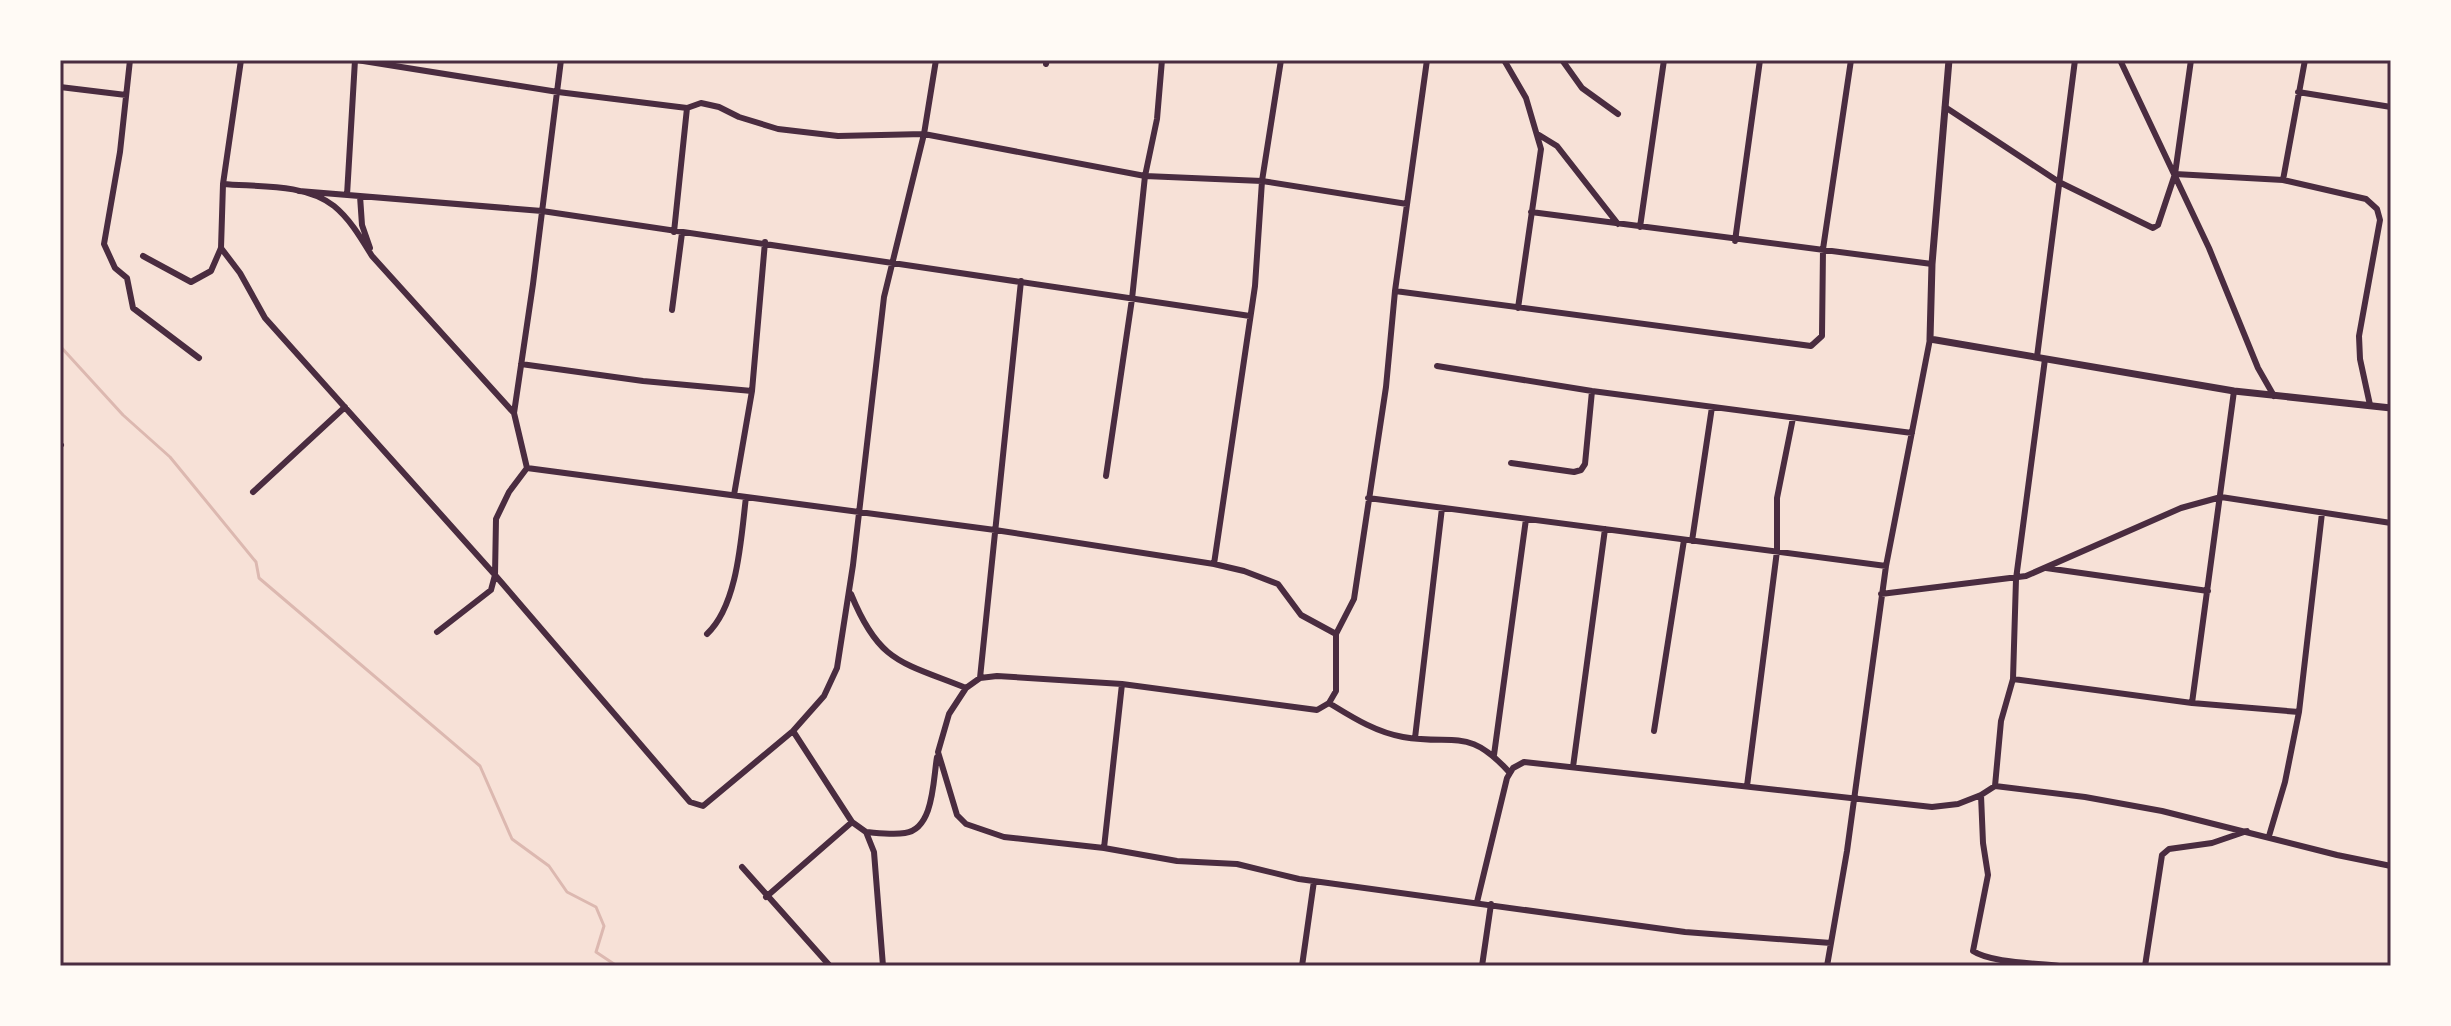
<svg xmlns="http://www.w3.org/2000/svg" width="2451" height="1026" font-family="Barlow,sans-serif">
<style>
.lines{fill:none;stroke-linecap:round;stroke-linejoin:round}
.stream{stroke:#dcb8b0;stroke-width:3}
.minor{stroke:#4a2c40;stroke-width:6}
.tertiary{stroke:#4a2c40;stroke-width:7}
.neatline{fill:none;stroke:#4a2c40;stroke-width:3}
</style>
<rect width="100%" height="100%" fill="#f7e1d7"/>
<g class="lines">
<!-- stream -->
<path class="stream" d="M60 346 123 415 170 457 256 562 259 578 480 766 512 839 549 866 567 892 596 907 604 926 596 952 617 966"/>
<!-- minor -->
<path class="minor" d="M130 60 120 152 104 244 115 268 127 278 133 308 199 358
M357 60 558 92 687 108 701 103 719 107 739 117 778 129 838 136 924 134 1145 176 1262 181 1407 204
M1504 60 1526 98 1541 149 1518 308
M1562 60 1582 88 1618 114
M2120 60 2209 248 2258 368 2274 396
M1046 64 1047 60
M60 87 126 95
M2298 92 2391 107
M1945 107 2059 182 2153 228 2158 225 2175 174 2191 60
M1539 135 1557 146 1618 224
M2175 174 2283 180 2366 199 2377 209 2380 220 2359 336 2360 359 2370 405
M2283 180 2305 60
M223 184C257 187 305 183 334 206 350 219 361 238 372 256L513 412
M299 191 542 211 1250 316
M347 195 355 60
M360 196 362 225 370 248
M1531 212 1932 264
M1640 227 1664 60
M674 232 687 108
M1735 241 1760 60
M221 248 240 273 265 318 495 575 690 802 703 806 793 731 824 696 837 668 853 565 884 297 924 134 936 60
M143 256 191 282 211 271 221 248 223 184 241 60
M1395 291 1811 346 1822 336 1823 249 1851 60
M672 310 682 233
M2037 357 2075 60
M521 364 643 381 752 391
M1437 366 1592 391 1912 433
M60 446 61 445
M1511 463 1574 472 1581 470 1585 464 1592 391
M527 468 995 530 1214 564 1244 571 1278 584 1301 615 1336 634V691L1329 703 1317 710 1122 684 997 676 980 678 966 688 949 714 938 752 957 815 966 824 1004 837 1104 848 1177 861 1237 864 1299 879 1685 932 1831 943
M527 468 514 413 533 284 561 60
M1106 476 1132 299 1145 176 1157 119 1162 60
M253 492 345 407
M734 495 752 391 765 242
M1368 498 1886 566
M1692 541 1712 407
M1214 564 1255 286 1262 181 1281 60
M2046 568 2208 591
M851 594C879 663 901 662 966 688
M1881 594 2026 576 2181 508 2221 497 2391 523
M437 632 491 590 495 575 496 519 509 492 527 468
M707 634C738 605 741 538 746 497
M1336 634 1354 599 1386 387 1395 291 1427 60
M980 678 1021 281
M2013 679 2192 703 2299 712
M1329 703C1352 717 1375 732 1403 737 1456 746 1468 726 1510 773
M2192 703 2234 391
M793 731 852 822 866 832 874 852 883 966
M1654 731 1684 540
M1415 738 1442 508
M1494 755 1526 519
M1573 767 1605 529
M1747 786 1777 551V498L1793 418
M1995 786 2001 721 2013 679 2016 579 2045 359
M1981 795 1983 843 1988 875 1973 951C1991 963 2037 963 2059 966
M866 832C879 833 893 835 905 833 934 829 933 780 937 757
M2269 836 2285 782 2299 712 2322 513
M1104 848 1122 684
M742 867 830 966
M766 897 852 822
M1477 902 1507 778 1513 768 1524 762 1932 807 1958 804 1981 795 1995 786 2085 797 2162 811 2337 855 2391 866
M1302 966 1314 881
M1482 966 1491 904
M1827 966 1847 851 1886 566 1930 339
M2145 966 2162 855 2169 849 2212 843 2247 831"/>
<!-- tertiary -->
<path class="tertiary" d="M1949 60 1932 264 1930 339 2234 391 2391 408"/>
</g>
<!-- border -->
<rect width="2451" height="1026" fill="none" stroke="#fffaf5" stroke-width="124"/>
<rect x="62" y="62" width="2327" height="902" class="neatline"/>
</svg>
